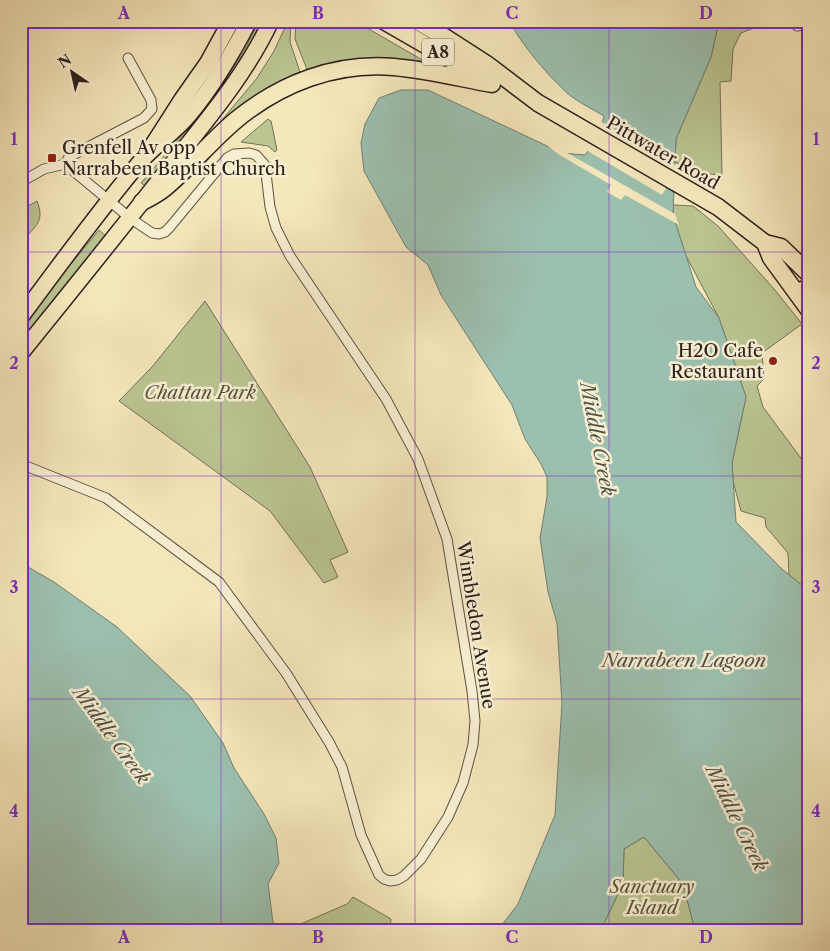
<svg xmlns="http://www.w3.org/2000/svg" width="830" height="951" font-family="'Libre Caslon Text',serif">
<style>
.green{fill:#bac592;stroke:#747256}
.water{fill:#9cc0af;stroke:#708073}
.pier{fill:#f5e7bc}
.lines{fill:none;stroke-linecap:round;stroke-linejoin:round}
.street-casing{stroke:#605242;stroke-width:11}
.secondary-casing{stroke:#2f201a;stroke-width:15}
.primary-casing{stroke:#2f201a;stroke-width:18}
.highway-casing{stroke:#2f201a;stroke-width:19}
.street{stroke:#f8efd3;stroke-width:9}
.secondary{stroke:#f8efd3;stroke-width:12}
.primary{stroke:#f5e7bc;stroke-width:15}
.highway{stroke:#f5e7bc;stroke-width:16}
.grid{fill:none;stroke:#7b2cbf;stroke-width:1;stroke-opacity:0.55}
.poi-dot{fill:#8f2418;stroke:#f8efd3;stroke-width:2}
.labels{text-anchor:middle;stroke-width:5;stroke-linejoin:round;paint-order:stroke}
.shield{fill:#f8efd3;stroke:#6b5e52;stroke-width:1}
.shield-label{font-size:16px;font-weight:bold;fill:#2f201a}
.poi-label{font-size:18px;fill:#2f201a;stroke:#f8efd3;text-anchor:start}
.street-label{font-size:18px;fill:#2f201a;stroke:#f8efd3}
.park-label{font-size:18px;font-style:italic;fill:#59523e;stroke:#f8efd3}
.water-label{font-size:19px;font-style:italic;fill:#505047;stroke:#f8efd3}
.neatline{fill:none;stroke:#7b2cbf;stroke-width:2}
.grid-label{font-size:16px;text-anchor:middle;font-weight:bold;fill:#7b2cbf}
</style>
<rect width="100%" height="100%" fill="#f5e7bc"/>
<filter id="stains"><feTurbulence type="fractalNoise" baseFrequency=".004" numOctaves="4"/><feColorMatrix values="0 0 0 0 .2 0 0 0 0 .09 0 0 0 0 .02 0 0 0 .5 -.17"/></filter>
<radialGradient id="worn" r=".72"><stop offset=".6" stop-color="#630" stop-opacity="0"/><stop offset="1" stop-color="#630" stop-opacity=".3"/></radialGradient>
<!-- green -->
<path class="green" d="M259 21H265L248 54 147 187 141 183 214 97 244 51Z
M288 21H291L290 42 300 72 296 74 297 77 216 127 257 78 274 51Z
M296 21H355L424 61H377L308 72 295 39Z
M719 21H776L759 26 741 33 733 49 731 81 720 82 722 175 697 173 675 162 676 139 711 57Z
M268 119 271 121 277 150 275 152 268 146 241 142Z
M37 201C44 219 38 224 27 236L21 232V210Z
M673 205 693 206 718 226 775 290 802 324 762 353 764 379 757 386 763 407 803 461 809 457V476L806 478 809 482V591L789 575 788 553 766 527 765 518 741 511 733 481 732 463 746 397 719 318 685 254 673 215Z
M99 230 107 237 21 345V330L61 276Z
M205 301 310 467 348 552 330 560 338 577 324 583 270 511 119 401 152 367Z
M644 837 683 884 695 930H601L623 883 624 849Z
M353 897 391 919 390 930H287L347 904Z"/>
<!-- water -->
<path class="water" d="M509 21H719L711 57 676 139 673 215 696 287 719 318 746 397 732 463 736 522 782 569 809 591V930H695L683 884 644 837 624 849 623 883 601 930H498L518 904 555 815 562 703 557 623 548 592 540 538 547 497V477L541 464 525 439 512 405 441 295 428 265 406 247 364 171 361 143 365 124 379 98 401 90H428L562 153 585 155 599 137 604 116C591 108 575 101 565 91 544 71 523 46 509 21Z
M21 563 54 582 117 627 190 696 223 743 234 768 264 814 276 838 279 863 268 884 274 930H21Z"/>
<!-- pier -->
<path class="pier" d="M600 121 677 166V170L662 195 586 150 596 136Z
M543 142 564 151 675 214 679 225 625 195 621 200 607 192 611 185 558 154Z"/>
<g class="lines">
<defs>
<path id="street" d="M797 26 809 24
M21 182 44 169 65 164 69 157 144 118 152 109 151 100 128 58
M21 464 106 498 219 582 286 673 329 742 342 767 361 835 379 875 384 879 390 881 397 880 404 876 421 859 448 817 463 783 473 745 475 721 472 691 447 539 418 459 386 399 290 256 276 228 270 207 265 165 256 155 249 153 234 154 227 158 170 227 165 232 159 234 152 233 130 218 65 164"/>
<path id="secondary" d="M795 291 809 285"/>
<path id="primary" d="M21 317C60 264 98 212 140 162 155 145 175 132 189 115 213 86 232 54 249 21
M21 353C73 289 125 224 176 159 211 115 247 72 271 21"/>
<path id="highway" d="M384 21 481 77
M417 21 443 36 488 65 538 103 718 207 765 243 781 247 809 274
M150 150 182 100 208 63 231 21
M142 202C150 198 158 194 165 188 190 167 211 141 236 120 281 83 336 62 394 67 427 70 459 78 492 84
M765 243 771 258 809 310"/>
</defs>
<!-- street casing -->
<use href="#street" class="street-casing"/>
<!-- secondary casing -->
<use href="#secondary" class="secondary-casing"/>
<!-- primary casing -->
<use href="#primary" class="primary-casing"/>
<!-- highway casing -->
<use href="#highway" class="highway-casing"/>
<!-- street -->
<use href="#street" class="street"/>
<!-- secondary -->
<use href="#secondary" class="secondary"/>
<!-- primary -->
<use href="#primary" class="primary"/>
<!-- highway -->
<use href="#highway" class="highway"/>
</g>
<!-- grid -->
<path class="grid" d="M221 21V930M415 21V930M609 21V930M21 252H809M21 476H809M21 699H809"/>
<!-- markers -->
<g class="poi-dot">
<rect x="47" y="153" width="10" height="10" rx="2.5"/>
<circle cx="773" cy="361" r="5"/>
</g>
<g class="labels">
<!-- shield labels -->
<rect class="shield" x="422" y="38.5" width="32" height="27" rx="4"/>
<g class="shield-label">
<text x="438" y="58">A8</text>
</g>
<!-- poi labels -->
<g class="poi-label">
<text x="62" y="154">Grenfell Av opp<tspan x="62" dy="21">Narrabeen Baptist Church</tspan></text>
<text x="763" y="357" text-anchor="end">H2O Cafe<tspan x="763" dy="21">Restaurant</tspan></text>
</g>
<!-- street labels -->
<g class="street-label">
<text transform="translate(663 153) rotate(30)" y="6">Pittwater Road</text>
<text transform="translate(476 625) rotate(81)" y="6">Wimbledon Avenue</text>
</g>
<!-- park labels -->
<g class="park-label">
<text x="200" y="399">Chattan Park</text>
<text x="652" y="893">Sanctuary<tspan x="652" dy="21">Island</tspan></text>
</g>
<!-- water labels -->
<g class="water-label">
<text transform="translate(598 439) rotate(79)" y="7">Middle Creek</text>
<text x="684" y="667">Narrabeen Lagoon</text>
<text transform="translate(112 735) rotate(54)" y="7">Middle Creek</text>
<text transform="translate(737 818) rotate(64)" y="7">Middle Creek</text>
</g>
</g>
<!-- margin -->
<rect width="830" height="951" fill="none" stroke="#f5e7bc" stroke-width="55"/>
<!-- north arrow -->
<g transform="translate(72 72) rotate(326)" stroke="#f8efd3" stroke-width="4" paint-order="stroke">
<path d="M0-4L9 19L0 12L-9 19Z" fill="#2f201a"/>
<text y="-8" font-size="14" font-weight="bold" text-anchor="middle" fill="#2f201a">N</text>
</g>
<rect x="28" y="28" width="774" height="896" class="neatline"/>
<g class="grid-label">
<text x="124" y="19">A</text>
<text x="318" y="19">B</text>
<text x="512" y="19">C</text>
<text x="706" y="19">D</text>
<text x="14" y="145">1</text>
<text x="816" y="145">1</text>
<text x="14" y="369">2</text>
<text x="816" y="369">2</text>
<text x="14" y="593">3</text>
<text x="816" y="593">3</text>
<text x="14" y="817">4</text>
<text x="816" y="817">4</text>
<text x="124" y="943">A</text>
<text x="318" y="943">B</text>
<text x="512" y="943">C</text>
<text x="706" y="943">D</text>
</g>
<rect width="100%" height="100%" filter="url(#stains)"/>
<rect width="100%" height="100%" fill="url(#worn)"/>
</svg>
